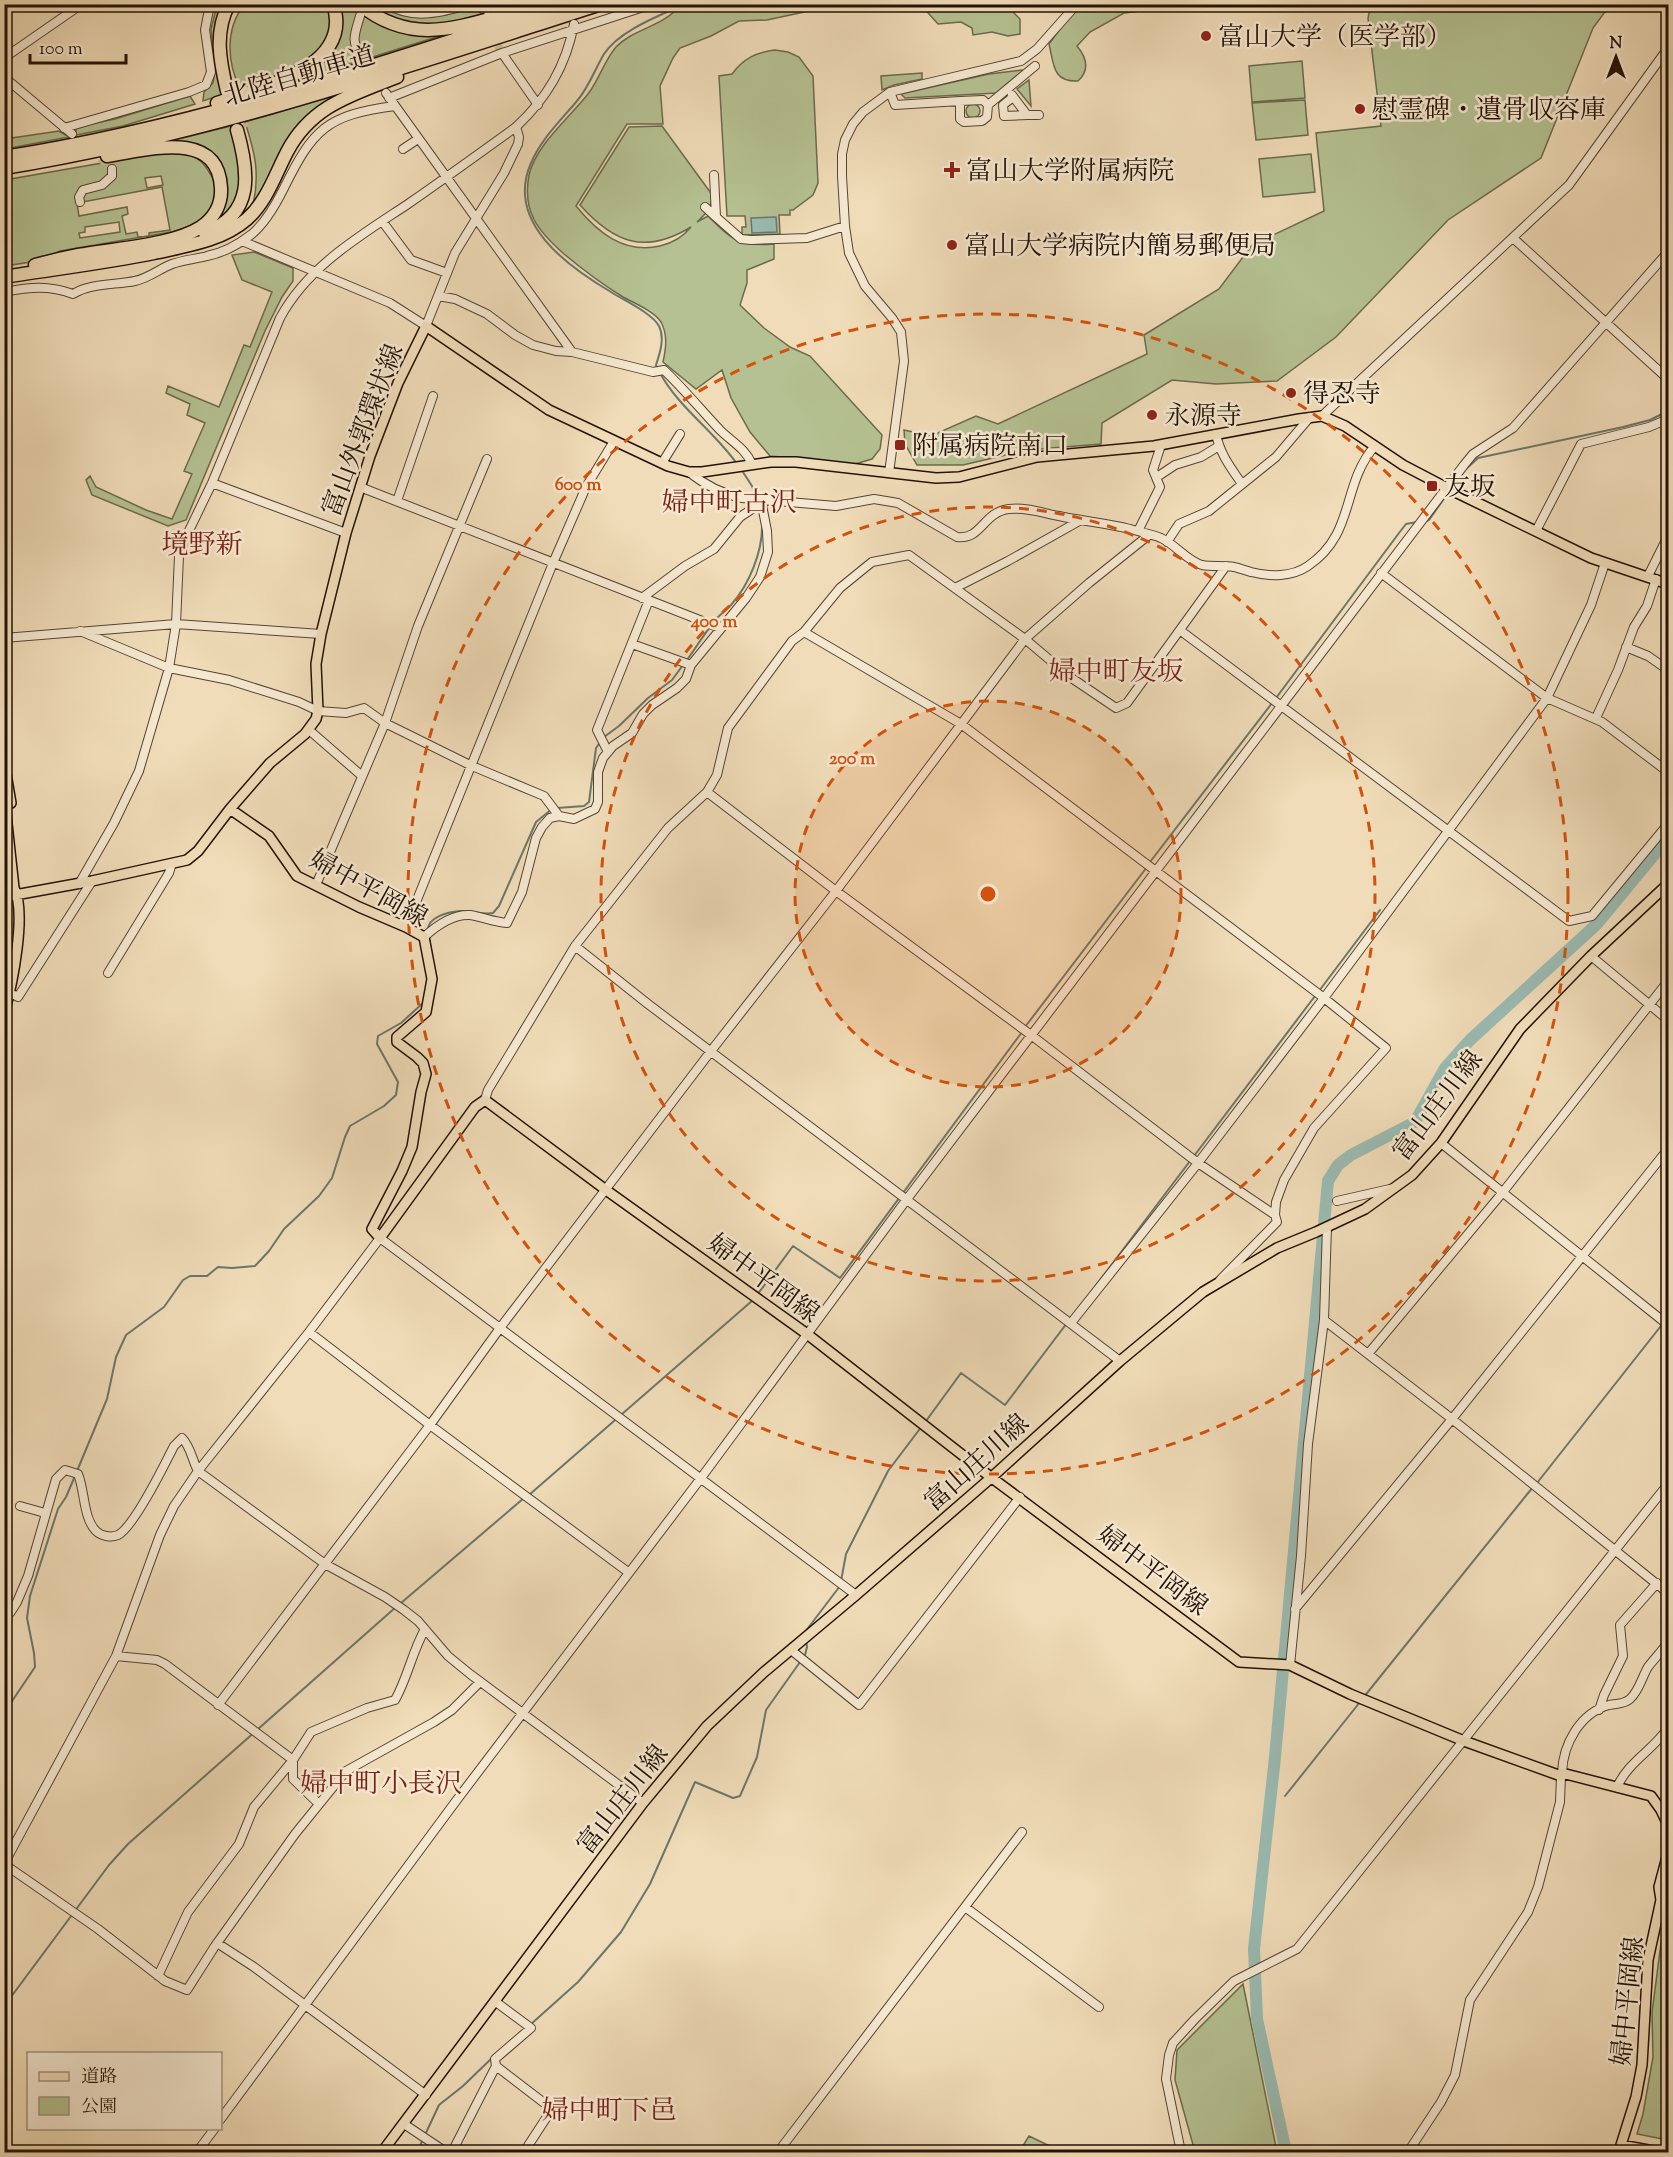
<svg xmlns="http://www.w3.org/2000/svg" width="1673" height="2157" font-family="'Sorts Mill Goudy','Noto Serif JP',serif">
<style>
.green{fill:#b5c192;stroke:#6c6a4c;stroke-width:1.5;fill-rule:evenodd}
.water{fill:#9abbb2;stroke:#6a776d;stroke-width:1.5}
.lines{fill:none;stroke-linecap:round;stroke-linejoin:round}
.stream{stroke:#6a776d;stroke-width:2}
.river{stroke:#9abbb2;stroke-width:12}
.minor-tunnel{stroke:#d1be9d;stroke-width:8;stroke-dasharray:8 4;stroke-linecap:butt}
.highway-tunnel{stroke:#d1be9d;stroke-width:12;stroke-dasharray:12 6;stroke-linecap:butt}
.minor-casing{stroke:#564432;stroke-width:10}
.major-casing{stroke:#231206;stroke-width:12}
.highway-casing{stroke:#231206;stroke-width:15}
.minor{stroke:#f5e8d1;stroke-width:8}
.major{stroke:#f0dcb8;stroke-width:9}
.highway{stroke:#f0dcb8;stroke-width:12}
.ring{fill:none;stroke:#d4520b;stroke-width:3;stroke-dasharray:10 8}
.poi-dot{fill:#8f2418;stroke:#f5e8d1;stroke-width:2}
.labels{text-anchor:middle;stroke-width:5;stroke-linejoin:round;paint-order:stroke}
.poi-label{font-size:26px;fill:#231206;stroke:#f5e8d1;text-anchor:start}
.street-label{font-size:26px;fill:#231206;stroke:#f5e8d1}
.neighbourhood-label{font-size:27px;fill:#7a1f14;stroke:#f5e8d1}
.centre{fill:#d4520b;stroke:#f5e8d1;stroke-width:3}
.ring-label{font-size:18px;text-anchor:middle;font-weight:bold;fill:#d4520b;stroke:#f5e8d1;stroke-width:5;stroke-linejoin:round;paint-order:stroke}
</style>
<rect width="100%" height="100%" fill="#f0dcb8"/>
<filter id="stains"><feTurbulence type="fractalNoise" baseFrequency=".00333" numOctaves="4"/><feColorMatrix values="0 0 0 0 .2 0 0 0 0 .09 0 0 0 0 .02 0 0 0 .5 -.17"/></filter>
<radialGradient id="worn" r=".72"><stop offset=".6" stop-color="#630" stop-opacity="0"/><stop offset="1" stop-color="#630" stop-opacity=".3"/></radialGradient>
<!-- green -->
<path class="green" d="M217 5H222L216 24 224 94 203 101 204 92 213 83 214 76 211 29Z
M244 5H328C343 57 278 77 240 89 227 62 225 29 244 5Z
M337 5H352L375 21 462 29 280 86 321 61Z
M370 5H380L390 11 415 17 446 15 471 7 477 9 483 16C445 24 401 35 370 5Z
M680 5H833L806 9 804 12 767 20 739 21 711 36 680 48 673 58 660 86 663 124H627L576 206C598 233 624 254 660 246 673 243 682 238 691 227 645 255 614 243 580 205L629 127 662 126 713 196 709 210 697 222 708 216C732 240 739 247 774 244V259L747 270V283L740 305 764 328 790 347 810 356 882 435 880 449 872 459 855 464 770 456 750 432 731 398 722 370 696 389 663 362C666 348 668 335 661 322 654 311 634 303 623 297 602 284 583 270 564 254 538 231 522 212 529 175 536 145 569 118 588 94 599 80 604 61 616 47 634 28 664 27 680 5Z
M921 5H1006L1020 19V34L1008 36 992 32 973 35 972 28 961 22 938 24Z
M1069 5H1168V8L1124 13 1090 32 1077 46C1087 58 1090 70 1078 81 1052 82 1054 64 1049 44L1074 10Z
M1371 5H1610L1593 28 1541 158 1448 220 1336 337 1277 381 1216 384 1172 380 1102 423 1101 444 1027 450 963 465H917L905 444 904 430 931 436 976 416 998 424 1147 354 1144 335 1219 289 1252 245 1324 211 1316 133 1381 126 1368 18Z
M775 50 788 52 799 57 813 76 818 183 813 195 793 210H790V215H779L780 234 742 235V227H746L745 216H727L719 76 732 74C743 59 756 52 775 50Z
M1302 61 1305 98 1252 102 1249 66Z
M1022 70V72L997 93 905 98 901 94 989 74Z
M922 73V79L894 85 882 90 881 76Z
M1029 80 1031 106 1017 89Z
M344 93 320 108 269 179 253 205C260 173 255 153 245 122Z
M190 96 195 104 123 126 76 135V127L115 119Z
M1305 100 1308 135 1256 140 1252 103Z
M966 111a7 7 0 1 1 14 0a7 7 0 1 1-14 0Z
M231 126C239 162 251 195 217 222L215 219 219 166 162 143Z
M59 131 69 137 5 149V139Z
M165 152C174 152 185 152 193 156 200 159 205 165 209 172 222 190 213 214 194 224 189 227 182 228 177 231L60 251 37 261 5 266V180ZM161 176 163 185 147 188 145 178ZM162 187 170 230 149 233V236L138 237 137 232 126 234 122 216 128 214 127 207 79 216 77 203ZM119 222 120 232 80 238 79 233 85 232V227Z
M1311 154 1315 192 1263 197 1259 159Z
M254 252 293 268V281L282 297 265 331 186 520 168 526 92 495 86 480 90 476 96 487 146 510 172 519 192 474 184 471 205 423 187 415 190 404 166 393 168 386 219 407 244 345 250 347 272 292 242 280 232 255Z
M1668 1913V2140L1637 2134 1643 2114 1653 2057 1652 2013 1662 1935Z
M1243 1984 1277 2152H1195L1175 2080 1177 2050Z
M1029 2136 1062 2152H1019Z"/>
<!-- water -->
<path class="water" d="M776 217 777 232 752 233 751 218Z"/>
<g class="lines">
<!-- stream -->
<path class="stream" d="M657 368 656 365C660 353 665 338 659 326 652 313 623 300 611 292 567 266 505 222 531 163 541 139 561 120 577 101 589 87 595 69 604 54 620 30 659 16 685 4
M660 373C679 408 715 432 737 464
M741 469 752 486 757 498
M1452 489 1465 470 1478 458 1623 427 1650 420 1668 411
M1426 521 1429 520 1448 493
M687 660C697 646 706 631 717 618 721 614 726 610 731 605 749 585 763 551 762 524
M1276 698 1399 533 1406 524 1417 522
M604 737 619 726 648 698 672 680 683 665
M557 808 584 806 589 802 596 748 601 741
M1150 862 1272 703
M428 931C427 917 448 912 460 911 471 910 482 915 493 913L499 906 536 822 552 809
M429 937 433 964
M1319 991 1380 910
M1025 1027 1147 867
M1194 1156 1315 996
M1094 1288 1190 1161
M757 1295 793 1246 840 1278 1022 1032
M926 1421 961 1373 1005 1405 1067 1323
M77 1471 107 1399 116 1357 126 1335 164 1307 183 1280 190 1276H207L218 1267 232 1268 255 1266 269 1251 284 1229 319 1196 332 1178 345 1137 350 1126 384 1106 396 1095 398 1082 377 1044 378 1036 401 1023 423 1003
M1537 1483 1668 1317
M529 1495 753 1300
M841 1581 846 1554 888 1471 922 1426
M401 1603 524 1498
M805 1635V1632L840 1586
M1363 1698 1533 1487
M4 1713 35 1667 34 1653 27 1618 30 1596 58 1509 66 1497 75 1476
M1285 1796 1360 1702
M5 2005 109 1865 128 1844 396 1607
M530 2025 578 1982 621 1932 650 1884 695 1782 733 1798 740 1796 757 1757 766 1710 805 1655 807 1647 806 1640
M417 2152 439 2105 463 2086 494 2056"/>
<!-- river -->
<path class="river" d="M1286 2152 1257 2019 1254 1949 1275 1757 1328 1181 1338 1165 1351 1155 1415 1122 1445 1068 1470 1040 1597 924 1668 838"/>
<!-- minor-tunnel -->
<path class="minor-tunnel" d="M492 35 502 53
M92 150 112 169"/>
<!-- highway-tunnel -->
<path class="highway-tunnel" d="M233 89 243 128"/>
<defs>
<path id="minor" d="M387 4C413 21 444 12 471 4
M486 4 487 10
M360 16C355 34 350 41 362 57
M502 53 538 105
M4 58 82 4
M4 77 72 134
M890 92 895 105 960 101
M386 93 572 352
M1012 95 1027 115H1039
M1013 97 1003 105 1004 116 1027 115
M389 98 502 53 653 4
M988 105 987 117 982 121 964 122 960 119V101L983 100 988 105 1035 66
M64 128 189 92 206 85 211 72 205 30 210 4
M403 149 418 139
M80 202 79 197 83 190 102 185 112 176V169
M705 207 716 217 714 175
M716 217 741 239 751 240 807 238 845 226
M382 221 411 260 447 273
M1513 238 1668 379
M242 241 390 303 426 326 455 253 504 173 518 144 519 137 516 127C547 98 566 66 574 24
M4 292C30 287 49 285 73 294 90 283 115 285 135 281 149 278 159 269 172 264 183 260 196 259 207 256 223 253 239 244 252 234 266 222 275 206 283 190 313 129 326 115 395 106
M438 296 455 299 487 314 515 335 533 345 556 351 572 352 641 369 653 372 664 370C684 389 701 410 720 430 732 442 745 448 752 464
M1322 416 1569 185 1668 48
M1216 434C1220 454 1231 468 1242 484
M662 463 680 434
M689 472C705 485 722 494 742 498L836 506 874 499 898 503 957 537C982 540 983 512 1009 509 1026 507 1043 513 1059 516 1082 521 1106 523 1130 529 1140 532 1151 534 1161 538 1175 544 1187 561 1202 565 1212 567 1224 565 1234 567 1240 568 1246 571 1251 572 1270 577 1292 577 1308 566 1356 534 1341 484 1375 446
M889 473 904 361 901 332 892 318 865 286 849 253 845 226 842 176V154L845 140 853 124 863 112 890 92 1021 61 1037 49 1077 4
M1157 477 1175 465 1201 457 1219 446
M212 483 346 533
M360 487 720 628
M397 501 433 396
M1138 531 1160 487 1153 470 1161 445
M1536 531 1581 444 1649 427 1668 419
M1167 542 1179 524 1209 511 1276 457 1310 417
M1381 573 1547 698 1602 722 1668 772
M1648 576 1668 536
M955 588 1008 561 1081 520
M642 598 685 566 714 549 740 517 755 507 761 500
M1668 624V626
M80 631 169 668 229 680 299 702 318 711 346 713 364 708 385 723 472 766 544 796 559 816
M1181 631 1569 921 1592 916 1668 824
M804 632 961 724 1324 998 1386 1048 1314 1128 1284 1180 1276 1202 1275 1215 1277 1222 1220 1280
M4 638 176 624 321 634
M632 644 691 665
M1626 647 1648 656 1668 670
M1596 718 1618 670 1634 627 1647 606 1656 579
M309 730 362 776
M608 752 597 730 649 600
M707 792 836 891 1031 1035 1198 1163 1275 1215
M79 884 114 823 139 771 169 668 176 624 179 556 185 539 212 483 280 318C308 266 360 236 408 204 444 179 480 153 516 127
M316 885 385 723 418 626 487 459
M406 927 553 563 586 487 614 441
M424 937C436 926 453 914 470 915 483 917 493 922 507 923L522 892 536 838 542 827 550 818 559 816 574 819 595 809 598 802V772L603 758 613 746 632 733 643 714 652 705 677 688 686 679 691 665 746 598 760 577 768 552 767 531 761 500
M575 946 648 1004 1120 1361
M1591 956 1668 1020
M108 973 169 873 172 863
M4 990 18 997 92 881
M485 1100 488 1090 575 946 668 828 707 792 717 775 728 728 792 641 804 632 840 588 872 562 909 555 1025 639 1070 677 1116 708 1127 703 1226 566
M1441 1143 1668 1325
M1337 1201 1394 1188
M1324 1320 1452 1419 1668 1593
M1071 1323 1198 1163 1324 998 1547 698 1591 605 1605 563
M309 1332 430 1425 628 1572
M1368 1354 1503 1192 1668 981
M20 1506 45 1513
M1295 1609 1452 1419 1668 1149
M4 1612 10 1613 17 1602 28 1576 56 1479 65 1470 78 1474C85 1491 83 1518 96 1531 101 1536 111 1538 118 1535 134 1527 165 1464 174 1446L182 1438C191 1447 192 1460 198 1471L325 1564 385 1597 404 1610 418 1621 448 1656 470 1674 643 1803
M791 1650 859 1705 1020 1497
M116 1656 157 1660 165 1664 293 1760V1779L319 1804
M1290 1665 1301 1556 1308 1444 1324 1320 1327 1227
M218 1705 430 1425 500 1328 711 1051 836 891 1025 639 1089 583 1149 535
M1599 1710 1604 1695 1623 1656 1620 1625 1657 1583
M1562 1773C1563 1744 1580 1713 1609 1705 1617 1703 1623 1705 1630 1699 1639 1691 1642 1677 1648 1667 1654 1659 1662 1651 1668 1642
M1617 1787C1629 1761 1652 1751 1668 1728
M4 1864 116 1656 160 1535 174 1506 198 1471 309 1332 380 1238 856 1595
M4 1864 98 1929 165 1981 187 1990 215 1946 295 1834 346 1771 434 1722 452 1710 480 1682
M1661 1900 1668 1885
M965 1907 1099 2007
M217 1943 254 1967 426 2095
M158 1976 188 1912 239 1844 254 1807 293 1760 311 1732 367 1708 395 1700C408 1677 412 1652 425 1629
M496 2002 531 2028 495 2059 496 2066 552 2109 524 2152
M220 2120 456 1801 701 1478 907 1199 1464 465 1473 454 1513 428 1668 252
M404 2124 446 2152
M197 2152 215 2128
M452 2152 496 2066
M778 2152 1022 1832
M1181 2152 1166 2079 1169 2055 1173 2043 1195 2019 1234 1981 1297 1949 1668 1484
M1408 2152 1441 2102 1455 2075 1470 2000 1528 1912 1538 1887 1560 1802 1561 1776"/>
<path id="major" d="M4 762 11 803
M4 796 14 888C27 913 12 986 4 1013
M230 809 269 836 297 876 359 907 406 927 424 937 432 979 426 1012 397 1037V1042L417 1057 423 1063 426 1074 421 1092 412 1147 402 1171 372 1229 380 1238 475 1107 485 1100 606 1190 807 1334 988 1475 1239 1662 1290 1665 1350 1694 1464 1741 1561 1776 1562 1773 1651 1796 1661 1810 1668 1825
M4 897 92 881 187 860 198 851 230 809 270 763 305 734 316 719 318 711 316 664 321 634 346 533 370 456 398 383 426 326 549 410 668 466 689 472H702L771 462H796L936 478 959 477 1037 457 1154 446 1299 419 1322 416 1345 426 1403 465 1447 488 1591 558 1668 584
M382 2152 643 1803 707 1726 763 1673 856 1595 992 1477 1120 1361 1203 1292 1277 1248 1316 1232 1365 1209 1412 1175 1441 1143 1520 1029 1591 956 1668 884
M1659 2152 1621 2145 1636 2097 1642 2065 1648 1960 1661 1900 1659 1887 1668 1853"/>
<path id="highway" d="M359 4C411 46 456 28 514 12
M227 91C220 62 214 32 229 4
M217 103C259 88 355 68 333 4
M4 157C196 127 381 63 565 4
M4 168C209 135 405 67 601 4
M205 233C255 214 249 172 237 130
M35 265C52 261 68 256 85 254 118 248 173 245 201 227 214 218 222 204 221 188 218 127 144 151 107 156
M4 277C54 269 104 263 154 253 185 246 222 241 247 219 267 201 275 175 287 152 311 106 351 95 397 77"/>
</defs>
<!-- minor casing -->
<use href="#minor" class="minor-casing"/>
<!-- major casing -->
<use href="#major" class="major-casing"/>
<!-- highway casing -->
<use href="#highway" class="highway-casing"/>
<!-- minor -->
<use href="#minor" class="minor"/>
<!-- major -->
<use href="#major" class="major"/>
<!-- highway -->
<use href="#highway" class="highway"/>
</g>
<!-- distance rings -->
<circle cx="988" cy="894" r="193" fill="#d4520b" fill-opacity=".12"/>
<g class="ring">
<circle cx="988" cy="894" r="193"/>
<circle cx="988" cy="894" r="387"/>
<circle cx="988" cy="894" r="580"/>
</g>
<!-- markers -->
<g class="poi-dot">
<circle cx="1206" cy="36" r="6"/>
<circle cx="1360" cy="109" r="6"/>
<path d="M949 161h6v6h6v6h-6v6h-6v-6h-6v-6h6z"/>
<circle cx="952" cy="245" r="6"/>
<circle cx="1291" cy="393" r="6"/>
<circle cx="1152" cy="415" r="6"/>
<rect x="894" y="439" width="12" height="12" rx="3"/>
<rect x="1426" y="480" width="12" height="12" rx="3"/>
</g>
<g class="labels">
<!-- poi labels -->
<g class="poi-label">
<text x="1218" y="45">富山大学（医学部）</text>
<text x="1372" y="118">慰霊碑・遺骨収容庫</text>
<text x="966" y="179">富山大学附属病院</text>
<text x="964" y="254">富山大学病院内簡易郵便局</text>
<text x="1303" y="402">得忍寺</text>
<text x="1164" y="424">永源寺</text>
<text x="912" y="454">附属病院南口</text>
<text x="1444" y="495">友坂</text>
</g>
<!-- street labels -->
<g class="street-label">
<text transform="translate(299 75) rotate(-16)" y="9">北陸自動車道</text>
<text transform="translate(362 430) rotate(-69)" y="9">富山外郭環状線</text>
<text transform="translate(369 888) rotate(29)" y="9">婦中平岡線</text>
<text transform="translate(1437 1105) rotate(-53)" y="9">富山庄川線</text>
<text transform="translate(764 1278) rotate(36)" y="9">婦中平岡線</text>
<text transform="translate(976 1462) rotate(-42)" y="9">富山庄川線</text>
<text transform="translate(1153 1570) rotate(37)" y="9">婦中平岡線</text>
<text transform="translate(622 1799) rotate(-52)" y="9">富山庄川線</text>
<text transform="translate(1627 2001) rotate(-84)" y="9">婦中平岡線</text>
</g>
<!-- neighbourhood labels -->
<g class="neighbourhood-label">
<text x="729" y="511">婦中町古沢</text>
<text x="202" y="553">境野新</text>
<text x="1116" y="680">婦中町友坂</text>
<text x="381" y="1792">婦中町小長沢</text>
<text x="609" y="2119">婦中町下邑</text>
</g>
</g>
<circle cx="988" cy="894" r="9" class="centre"/>
<g class="ring-label">
<text x="578" y="490">600 m</text>
<text x="714" y="627">400 m</text>
<text x="852" y="764">200 m</text>
</g>
<!-- margin -->
<rect width="1673" height="2157" fill="none" stroke="#f0dcb8" stroke-width="24"/>
<rect x="6" y="6" width="1661" height="2145" fill="none" stroke="#231206" stroke-width="3"/>
<rect x="12" y="12" width="1649" height="2133" fill="none" stroke="#231206" stroke-width="1.5"/>
<!-- legend -->
<rect x="27" y="2052" width="195" height="78" fill="#f5e8d1" stroke="#a19280" stroke-width="1.5"/>
<rect x="39" y="2072" width="30" height="9" fill="#f0dcb8" stroke="#a19280" stroke-width="1.5"/>
<text x="81" y="2082" font-size="18" fill="#231206">道路</text>
<rect x="39" y="2097" width="30" height="18" fill="#b5c192" stroke="#a19280" stroke-width="1.5"/>
<text x="81" y="2112" font-size="18" fill="#231206">公園</text>
<!-- north arrow -->
<g transform="translate(1616 57)" stroke="#f5e8d1" stroke-width="4.5" paint-order="stroke">
<path d="M0-4.5L10 22L0 15L-10 22Z" fill="#231206"/>
<text y="-9" font-size="16" font-weight="bold" text-anchor="middle" fill="#231206">N</text>
</g>
<!-- scale -->
<path d="M30 54v9h96v-9" fill="none" stroke="#231206" stroke-width="3"/>
<text x="39" y="54" font-size="18" fill="#231206" stroke="#f5e8d1" stroke-width="4.5" paint-order="stroke">100 m</text>
<rect width="100%" height="100%" filter="url(#stains)"/>
<rect width="100%" height="100%" fill="url(#worn)"/>
</svg>
